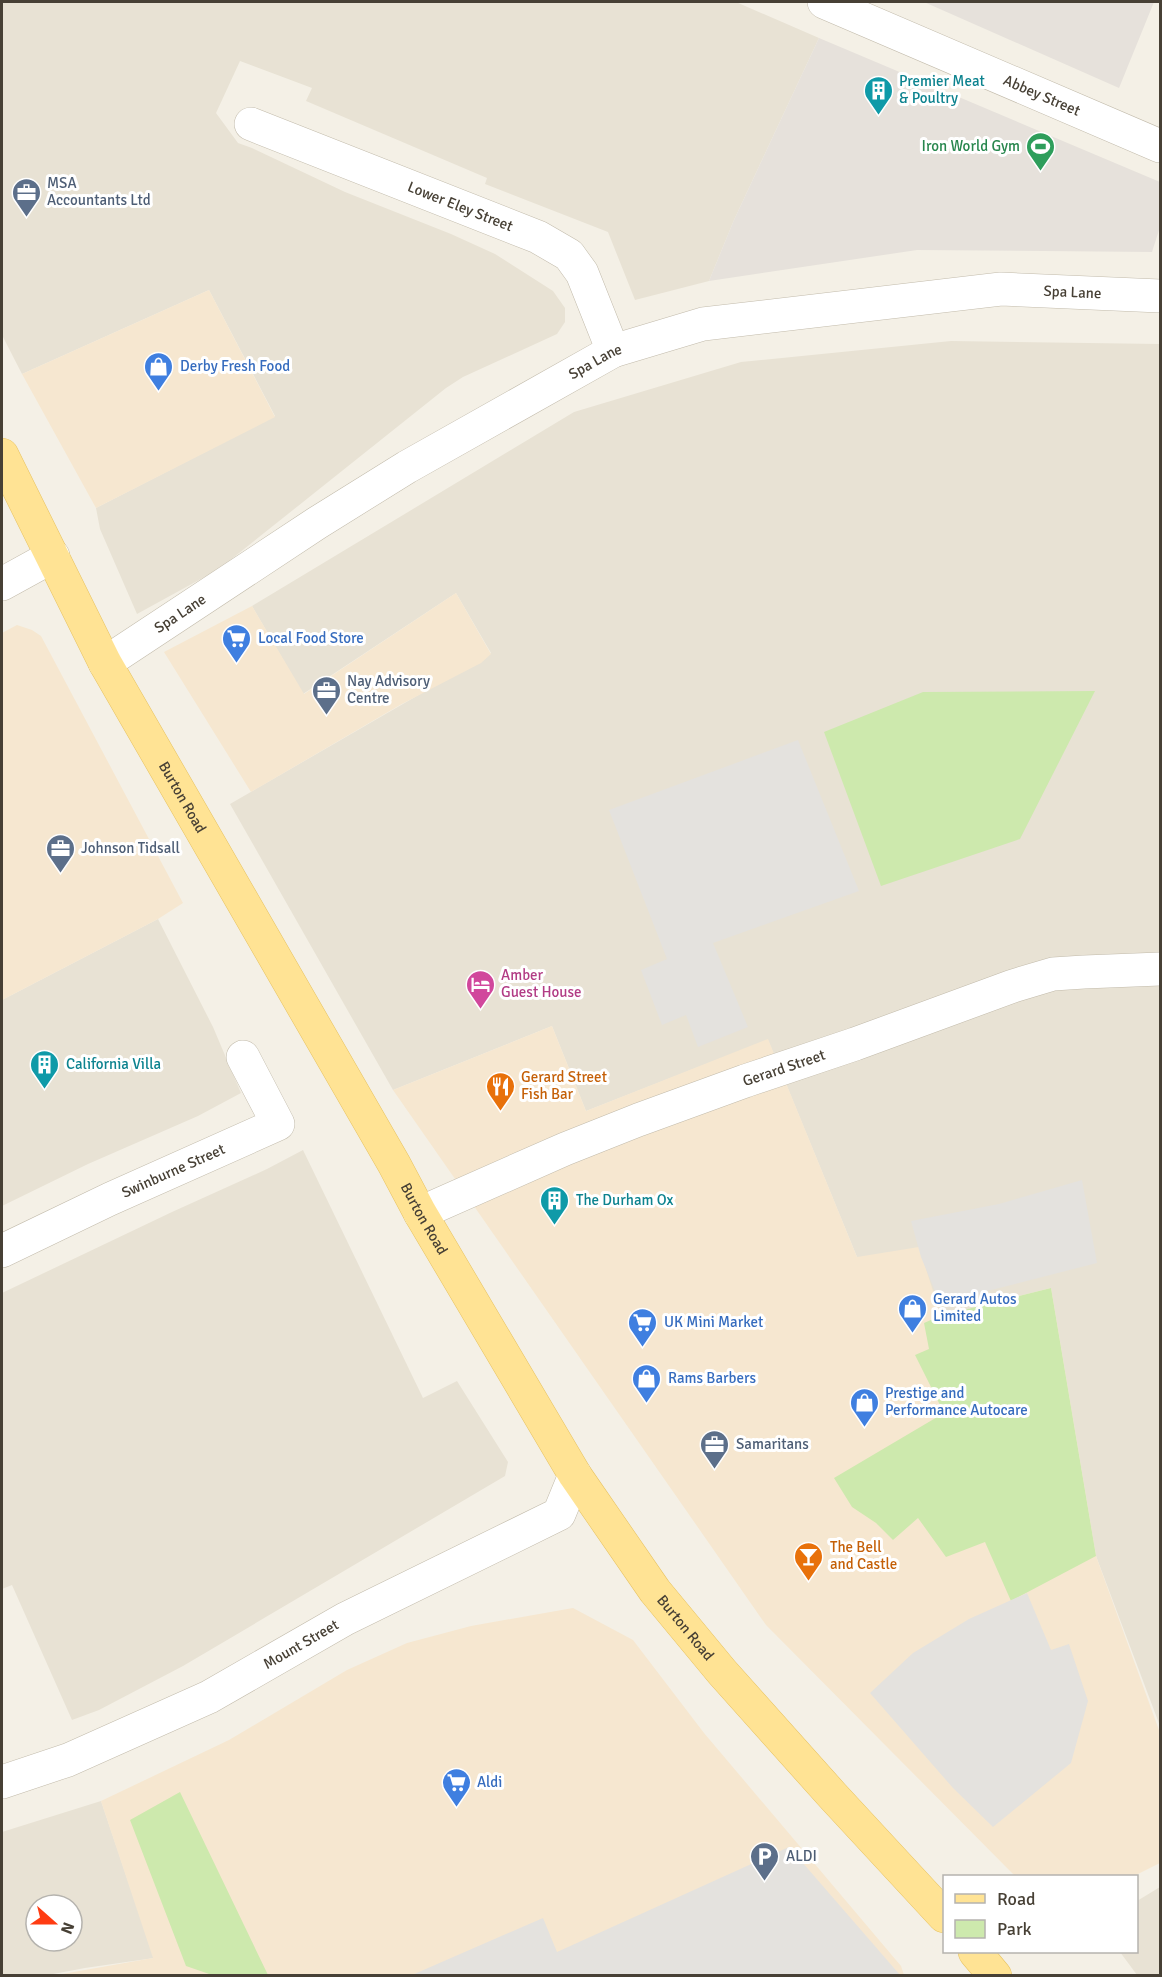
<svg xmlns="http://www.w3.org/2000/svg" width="1162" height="1977" font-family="Signika,sans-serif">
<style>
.residential{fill:#e8e2d4;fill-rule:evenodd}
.commercial{fill:#f6e7d0}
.industrial{fill:#e6e1db}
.green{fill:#cde9ad}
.parking{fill:#e4e2de}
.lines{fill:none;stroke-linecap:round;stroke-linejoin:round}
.minor-casing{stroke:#c2bbab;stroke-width:34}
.tertiary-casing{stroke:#c2bbab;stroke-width:34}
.primary-casing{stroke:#e7c260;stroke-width:34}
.minor{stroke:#fff;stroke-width:33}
.tertiary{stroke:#fff;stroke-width:33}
.primary{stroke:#ffe394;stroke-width:33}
.labels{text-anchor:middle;stroke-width:6;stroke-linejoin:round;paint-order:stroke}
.culture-label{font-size:15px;fill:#0d838f;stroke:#fff;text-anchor:start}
.street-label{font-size:15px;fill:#474035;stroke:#fff}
.leisure-label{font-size:15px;fill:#27864d;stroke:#fff;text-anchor:end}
.service-label{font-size:15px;fill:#4e5e75;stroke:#fff;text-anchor:start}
.shop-label{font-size:15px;fill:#366cbe;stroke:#fff;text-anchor:start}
.hotel-label{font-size:15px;fill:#b23c85;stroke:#fff;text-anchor:start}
.food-label{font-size:15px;fill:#c56008;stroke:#fff;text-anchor:start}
</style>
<rect width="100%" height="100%" fill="#f4f0e6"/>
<!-- residential -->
<path class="residential" d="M2 2H736L819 38 734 220 709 281 635 300 608 232 485 184 487 178 306 101 312 88 240 61 216 113 238 143 252 148 345 192 451 234 495 254 553 291 565 308V322L557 334 463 377 446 388 219 569 137 614 100 529 96 508 275 416 209 290 22 374 2 335Z
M951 341 1160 344V1726L1096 1556 1051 1288 940 1316 857 1257 768 1040 586 1111 552 1026 393 1090 230 804 491 653 456 593 303 694 252 606 574 412 741 362Z
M158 919 213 1027 241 1093 198 1116 88 1164 2 1206V1000Z
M303 1150 423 1398 457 1381 508 1462 505 1476 183 1666 99 1710 72 1720 12 1585 2 1589V1293L172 1212 267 1169Z
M101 1801 154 1958 85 1968 48 1975 2 1976V1832ZM36 1905H72V1941H36Z
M1160 1887V1975H1137L1120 1952H1136L1137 1901Z"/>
<!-- commercial -->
<path class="commercial" d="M209 290 275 417 96 508 22 374Z
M456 593 491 654 481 663 400 705 251 792 164 652 252 606 304 694Z
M17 625 32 630 41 636 183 903 158 919 2 1000V633Z
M552 1026 586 1111 768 1039 857 1257 919 1247 941 1316 1051 1288 1096 1556 1160 1733V1863L1134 1876H1015L766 1625 393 1090Z
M573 1608 633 1640 704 1733 901 1966 904 1975 51 1976 153 1958 101 1801 229 1740 347 1670 407 1643 471 1626Z"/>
<!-- industrial -->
<path class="industrial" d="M924 2H1154L1119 88Z
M819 38 1160 182V227L1152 252 917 250 709 281 734 220Z"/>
<!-- green -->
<path class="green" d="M1095 691 1020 839 881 886 824 732 923 692Z
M1051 1288 1096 1556 1011 1601 985 1542 946 1557 918 1518 893 1540 876 1523 852 1507 834 1478 944 1413 915 1355 929 1349 924 1323 940 1316Z
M180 1792 268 1975H212L186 1966 130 1820Z"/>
<!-- parking -->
<path class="parking" d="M798 740 859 891 713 943 748 1027 698 1047 686 1015 662 1025 641 970 667 959 609 810Z
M1082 1180 1097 1263 940 1303 921 1257 911 1221 999 1204Z
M1027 1593 1051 1650 1069 1644 1088 1701 1071 1763 993 1827 953 1788 870 1693 913 1653 969 1619Z
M789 1847 900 1975H412L543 1918 557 1952Z"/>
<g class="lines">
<defs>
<g id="minor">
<path id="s1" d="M251 124 538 237 569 255 582 273 613 351"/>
<path d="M2 584 53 556"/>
<path id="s2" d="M105 663 317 523 407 467 613 351 703 324 1001 289 1160 296"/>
<path id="s3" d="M420 1213 565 1149 638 1120 745 1081 855 1044 1013 986 1053 974 1084 972 1160 969"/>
<path id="s4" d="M2 1251 110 1199 278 1124 243 1057"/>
<path id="s5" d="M2 1782 68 1760 209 1697 345 1619 559 1514 575 1475"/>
</g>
<g id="tertiary">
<path id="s6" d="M824 2 1160 146"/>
</g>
<g id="primary">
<path id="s7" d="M2 455 105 663 394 1164 420 1213 575 1475 655 1591 722 1672 832 1795 944 1916"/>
<path d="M975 1952 995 1976"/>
</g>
</defs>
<!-- minor casing -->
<use href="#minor" class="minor-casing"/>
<!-- tertiary casing -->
<use href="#tertiary" class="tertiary-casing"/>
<!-- primary casing -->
<use href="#primary" class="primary-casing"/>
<!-- minor -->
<use href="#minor" class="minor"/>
<!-- tertiary -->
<use href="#tertiary" class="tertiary"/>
<!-- primary -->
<use href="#primary" class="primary"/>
</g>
<!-- icons -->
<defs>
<symbol id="building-pin" viewBox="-11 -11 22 30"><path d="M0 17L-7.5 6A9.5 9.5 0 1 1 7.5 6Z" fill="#0f9aa8" stroke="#fff"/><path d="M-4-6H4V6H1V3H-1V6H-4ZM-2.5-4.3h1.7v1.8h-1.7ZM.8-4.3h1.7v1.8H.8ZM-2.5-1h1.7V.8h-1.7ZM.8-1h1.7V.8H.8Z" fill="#fff"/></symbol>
<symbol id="stadium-pin" viewBox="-11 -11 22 30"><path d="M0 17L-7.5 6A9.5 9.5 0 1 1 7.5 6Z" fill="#2e9e5b" stroke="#fff"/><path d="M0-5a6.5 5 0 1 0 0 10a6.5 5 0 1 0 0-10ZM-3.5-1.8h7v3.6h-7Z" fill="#fff"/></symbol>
<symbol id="office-pin" viewBox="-11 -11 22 30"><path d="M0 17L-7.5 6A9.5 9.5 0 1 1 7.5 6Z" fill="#5c6f8a" stroke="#fff"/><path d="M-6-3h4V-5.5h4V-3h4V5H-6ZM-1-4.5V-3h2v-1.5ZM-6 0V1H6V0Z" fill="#fff"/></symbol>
<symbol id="shop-pin" viewBox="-11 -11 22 30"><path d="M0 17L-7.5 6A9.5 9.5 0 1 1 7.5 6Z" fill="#3f7fe0" stroke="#fff"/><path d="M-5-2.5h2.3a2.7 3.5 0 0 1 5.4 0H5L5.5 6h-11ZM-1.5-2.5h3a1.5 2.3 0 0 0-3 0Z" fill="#fff"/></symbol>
<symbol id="supermarket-pin" viewBox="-11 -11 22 30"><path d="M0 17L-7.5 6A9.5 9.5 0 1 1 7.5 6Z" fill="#3f7fe0" stroke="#fff"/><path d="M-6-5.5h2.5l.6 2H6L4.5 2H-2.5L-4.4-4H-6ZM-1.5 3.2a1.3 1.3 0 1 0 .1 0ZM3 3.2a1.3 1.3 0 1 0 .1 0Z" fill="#fff"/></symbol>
<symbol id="hotel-pin" viewBox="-11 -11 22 30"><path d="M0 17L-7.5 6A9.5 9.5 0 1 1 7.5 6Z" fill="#d1479c" stroke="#fff"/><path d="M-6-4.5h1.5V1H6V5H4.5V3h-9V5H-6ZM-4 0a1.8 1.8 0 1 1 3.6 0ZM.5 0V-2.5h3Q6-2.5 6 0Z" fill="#fff"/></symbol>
<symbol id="restaurant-pin" viewBox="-11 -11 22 30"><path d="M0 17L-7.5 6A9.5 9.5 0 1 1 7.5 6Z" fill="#e8710a" stroke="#fff"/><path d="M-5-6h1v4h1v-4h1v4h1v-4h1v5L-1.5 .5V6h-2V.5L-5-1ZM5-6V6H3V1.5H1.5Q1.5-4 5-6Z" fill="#fff"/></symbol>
<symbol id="bar-pin" viewBox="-11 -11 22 30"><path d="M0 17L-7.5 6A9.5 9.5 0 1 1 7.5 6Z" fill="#e8710a" stroke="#fff"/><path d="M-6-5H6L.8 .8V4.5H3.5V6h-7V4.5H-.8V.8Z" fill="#fff"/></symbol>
<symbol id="parking-pin" viewBox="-11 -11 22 30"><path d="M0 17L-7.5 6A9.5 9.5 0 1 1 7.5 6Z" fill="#5c6f8a" stroke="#fff"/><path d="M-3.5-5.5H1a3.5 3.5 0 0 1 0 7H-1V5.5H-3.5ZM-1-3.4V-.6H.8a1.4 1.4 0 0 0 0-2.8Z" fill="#fff"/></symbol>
</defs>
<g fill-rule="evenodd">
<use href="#building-pin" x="862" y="74" width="33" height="45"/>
<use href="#stadium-pin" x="1024" y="130" width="33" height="45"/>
<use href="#office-pin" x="10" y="176" width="33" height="45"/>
<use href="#shop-pin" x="142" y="350" width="33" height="45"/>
<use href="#supermarket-pin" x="220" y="622" width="33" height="45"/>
<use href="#office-pin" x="310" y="674" width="33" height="45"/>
<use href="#office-pin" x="44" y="832" width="33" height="45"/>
<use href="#hotel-pin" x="464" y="968" width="33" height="45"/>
<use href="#building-pin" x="28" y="1048" width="33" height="45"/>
<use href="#restaurant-pin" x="484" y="1070" width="33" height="45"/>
<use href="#building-pin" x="538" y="1184" width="33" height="45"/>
<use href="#shop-pin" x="896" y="1292" width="33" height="45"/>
<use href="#supermarket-pin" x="626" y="1306" width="33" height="45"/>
<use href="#shop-pin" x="630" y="1362" width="33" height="45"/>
<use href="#shop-pin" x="848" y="1386" width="33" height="45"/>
<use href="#office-pin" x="698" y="1428" width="33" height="45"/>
<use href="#bar-pin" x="792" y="1540" width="33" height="45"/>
<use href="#supermarket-pin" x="440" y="1766" width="33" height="45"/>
<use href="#parking-pin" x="748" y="1840" width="33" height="45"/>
</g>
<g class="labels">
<!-- culture labels -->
<g class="culture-label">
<text x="899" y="86">Premier Meat<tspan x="899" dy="17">&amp; Poultry</tspan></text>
<text x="66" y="1069">California Villa</text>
<text x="576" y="1205">The Durham Ox</text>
</g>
<!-- street labels -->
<g class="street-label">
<text dy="5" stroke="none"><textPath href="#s6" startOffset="237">Abbey Street</textPath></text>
<text dy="5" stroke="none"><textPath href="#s1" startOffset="225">Lower Eley Street</textPath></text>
<text dy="5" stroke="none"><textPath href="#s2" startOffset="1062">Spa Lane</textPath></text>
<text dy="5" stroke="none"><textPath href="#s2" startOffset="576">Spa Lane</textPath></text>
<text dy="5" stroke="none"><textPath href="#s2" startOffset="90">Spa Lane</textPath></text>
<text dy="5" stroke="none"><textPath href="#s7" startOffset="387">Burton Road</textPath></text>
<text dy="5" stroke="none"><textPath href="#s3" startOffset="392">Gerard Street</textPath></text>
<text dy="5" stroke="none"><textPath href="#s4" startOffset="189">Swinburne Street</textPath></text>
<text dy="5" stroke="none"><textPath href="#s7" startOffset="873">Burton Road</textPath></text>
<text dy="5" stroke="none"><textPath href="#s7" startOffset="1359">Burton Road</textPath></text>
<text dy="5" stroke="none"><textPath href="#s5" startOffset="330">Mount Street</textPath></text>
</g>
<!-- leisure labels -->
<g class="leisure-label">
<text x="1020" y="151">Iron World Gym</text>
</g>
<!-- service labels -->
<g class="service-label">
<text x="47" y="188">MSA<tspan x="47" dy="17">Accountants Ltd</tspan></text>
<text x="347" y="686">Nay Advisory<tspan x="347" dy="17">Centre</tspan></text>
<text x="81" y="853">Johnson Tidsall</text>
<text x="736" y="1449">Samaritans</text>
<text x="786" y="1861">ALDI</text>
</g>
<!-- shop labels -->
<g class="shop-label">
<text x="180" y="371">Derby Fresh Food</text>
<text x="258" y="643">Local Food Store</text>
<text x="933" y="1304">Gerard Autos<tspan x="933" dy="17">Limited</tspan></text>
<text x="664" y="1327">UK Mini Market</text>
<text x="668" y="1383">Rams Barbers</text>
<text x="885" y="1398">Prestige and<tspan x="885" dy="17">Performance Autocare</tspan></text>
<text x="477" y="1787">Aldi</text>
</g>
<!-- hotel labels -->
<g class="hotel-label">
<text x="501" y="980">Amber<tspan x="501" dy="17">Guest House</tspan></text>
</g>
<!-- food labels -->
<g class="food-label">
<text x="521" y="1082">Gerard Street<tspan x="521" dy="17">Fish Bar</tspan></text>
<text x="830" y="1552">The Bell<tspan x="830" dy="17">and Castle</tspan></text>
</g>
</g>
<!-- border -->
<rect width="1162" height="1977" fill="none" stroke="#474035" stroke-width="6"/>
<!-- legend -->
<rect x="943" y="1875" width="195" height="78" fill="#ffffff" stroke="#b5b3ae" stroke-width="1.5"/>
<rect x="955" y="1894" width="30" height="9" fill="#ffe394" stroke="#b5b3ae" stroke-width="1.5"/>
<text x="997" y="1905" font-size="18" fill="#474035">Road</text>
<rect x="955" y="1920" width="30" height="18" fill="#cde9ad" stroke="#b5b3ae" stroke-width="1.5"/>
<text x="997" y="1935" font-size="18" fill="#474035">Park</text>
<!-- north arrow -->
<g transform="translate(54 1923) rotate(111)"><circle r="28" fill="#ffffff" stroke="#b5b3ae" stroke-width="1.5"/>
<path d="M0-4.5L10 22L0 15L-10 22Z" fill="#ff3c12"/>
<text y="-9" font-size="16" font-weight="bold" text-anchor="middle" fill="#474035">N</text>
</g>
</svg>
